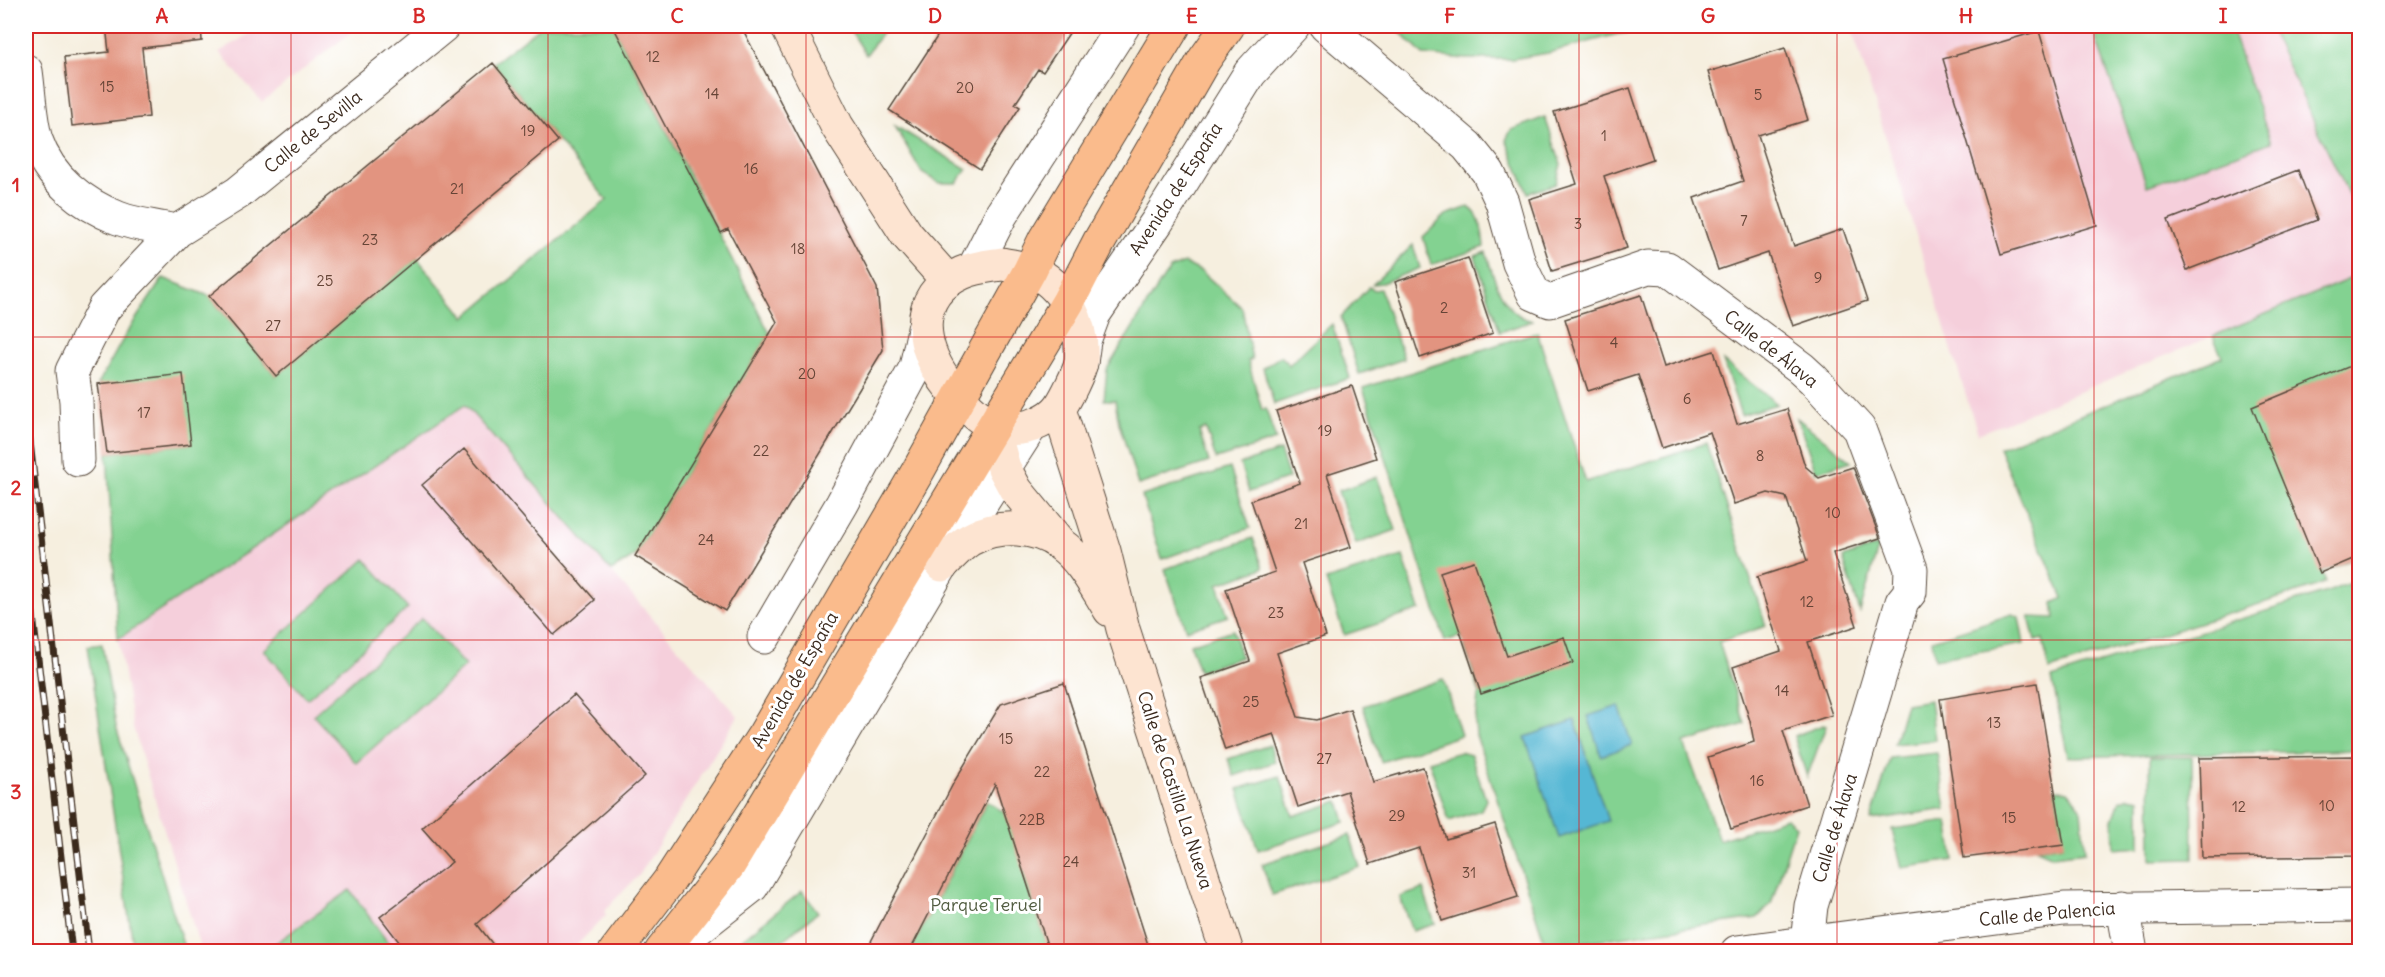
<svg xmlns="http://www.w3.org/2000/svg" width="2385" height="977" font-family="Delius,sans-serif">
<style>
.built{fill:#f5cfdb}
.green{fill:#83d291;stroke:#5f7e58;stroke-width:1.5}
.water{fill:#55b7d4;stroke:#487079;stroke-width:1.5}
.building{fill:#e29480}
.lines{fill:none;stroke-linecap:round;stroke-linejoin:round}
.street-casing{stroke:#57483b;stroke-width:35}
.secondary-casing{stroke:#57483b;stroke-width:35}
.primary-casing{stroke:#57483b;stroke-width:35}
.street{stroke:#fff;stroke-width:33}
.secondary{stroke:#fde4d1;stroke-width:33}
.primary{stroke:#fabb8c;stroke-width:33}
.rail-casing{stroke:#3b2a1e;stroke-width:7}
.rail{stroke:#fff;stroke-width:4.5;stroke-dasharray:14;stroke-linecap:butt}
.grid{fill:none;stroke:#d62828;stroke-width:1.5;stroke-opacity:0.55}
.labels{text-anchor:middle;stroke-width:6;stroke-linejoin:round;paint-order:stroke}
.number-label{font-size:15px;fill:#654436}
.street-label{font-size:18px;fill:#3b2a1e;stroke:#fff}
.park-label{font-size:18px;fill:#515c40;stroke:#fff}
.neatline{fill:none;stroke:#d62828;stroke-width:2}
.grid-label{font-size:20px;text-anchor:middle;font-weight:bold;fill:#d62828}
</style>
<rect width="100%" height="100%" fill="#fff"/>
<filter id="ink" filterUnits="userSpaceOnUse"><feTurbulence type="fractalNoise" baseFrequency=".0167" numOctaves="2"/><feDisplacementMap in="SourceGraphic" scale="12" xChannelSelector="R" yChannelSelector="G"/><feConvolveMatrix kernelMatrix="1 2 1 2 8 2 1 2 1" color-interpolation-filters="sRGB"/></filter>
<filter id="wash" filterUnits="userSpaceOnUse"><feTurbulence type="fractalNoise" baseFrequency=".008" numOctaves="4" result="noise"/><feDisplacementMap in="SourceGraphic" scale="24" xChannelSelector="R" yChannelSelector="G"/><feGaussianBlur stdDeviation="1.35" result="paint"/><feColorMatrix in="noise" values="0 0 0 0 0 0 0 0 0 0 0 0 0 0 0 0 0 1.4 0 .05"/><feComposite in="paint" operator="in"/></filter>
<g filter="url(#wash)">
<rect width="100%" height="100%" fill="#f6efdf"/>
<!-- built -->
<path class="built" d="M263 26H359L262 102 219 52Z
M1851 26H2359V275L1978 434Z
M465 405 738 716 640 874 604 911 606 915 571 951H394L350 890 265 951H201L133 727 118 639Z"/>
<!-- green -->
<path class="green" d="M541 26H613L770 334 635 556 611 571 465 405 118 639 107 453 190 444 98 384 126 334 163 278 209 296 276 376 417 258 465 317 607 200 493 63Z
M848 26H887L866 55Z
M1394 26H1679L1618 34 1548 53 1512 59H1466L1423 55Z
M2126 26H2230L2271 142 2147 186 2095 36Z
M2269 26H2356L2360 33 2359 217Z
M1545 117 1561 164 1556 184 1528 193 1506 140 1511 130Z
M895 126 967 169 957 183H939L922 173Z
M1468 207C1482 214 1482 233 1484 247L1431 265 1423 237 1446 215Z
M1413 245 1420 268 1382 283 1373 284Z
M1486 252C1494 279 1502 313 1532 321L1500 332 1475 256Z
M1184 263 1202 272 1242 308 1252 359 1248 361 1262 410 1266 409 1276 440 1216 459 1206 429 1199 431 1209 462 1138 485 1119 423 1115 400H1104L1107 369 1164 277 1170 269Z
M2359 275V556L2322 572 2326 582 2314 587 2049 670 2043 639 2035 641 2029 617 2055 618 2053 603 2063 598 1999 448 2222 357 2213 336Z
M1369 287 1374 290 1380 289 1404 359 1359 374 1341 317Z
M1332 324 1350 378 1274 404 1263 368 1281 356 1289 365Z
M1537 332 1586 482 1706 443 1766 626 1719 642 1745 724 1684 743 1719 840 1786 818 1796 826 1771 904 1757 918 1576 943 1564 941 1546 946 1476 735 1475 722 1478 696 1480 694 1461 636 1445 641 1363 388Z
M1723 361 1777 404 1741 415Z
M1797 418 1851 461 1816 472Z
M1280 451 1289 478 1249 492 1240 464Z
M1230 468 1250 528 1162 559 1142 496Z
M1377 477 1396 530 1356 544 1338 491Z
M1253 538 1263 568 1218 584 1228 616 1186 630 1165 569Z
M1879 545 1860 612 1843 558Z
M1403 556 1420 610 1344 635 1326 580Z
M365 559 408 608 307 699 264 650Z
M2359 579V750L2068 757 2052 678 2330 591Z
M2012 614 2019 617 2024 644 1935 659 1932 640Z
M422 618 465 666 356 763 313 715Z
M1233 630 1241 657 1199 671 1190 644Z
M102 644 116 726 185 951H134L88 646Z
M1443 679 1461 735 1381 762 1363 706Z
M1930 700 1935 740 1894 744 1906 704Z
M1823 725 1826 726 1807 777 1794 736Z
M1270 745 1275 762 1234 776 1228 759Z
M1460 752 1471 755 1486 800 1481 810 1449 821 1429 761Z
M1937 753 1946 809 1871 820 1890 758Z
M2150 757H2192L2193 859 2151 860Z
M1280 776 1293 816 1339 801 1345 822 1258 850 1238 789Z
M2055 789 2068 791 2076 800 2081 811 2085 852 2053 856 2037 849 2063 845Z
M2129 797 2140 799V847L2114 849 2113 820 2120 801Z
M987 801 1005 813 1049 951 910 952Z
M1948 821 1954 860 1902 868 1892 829Z
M1350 835 1360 867 1272 895 1262 864Z
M1423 889 1435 924 1412 931 1400 897Z
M350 890 394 951H265Z
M802 891 818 912 769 951H728Z"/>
<!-- water -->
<path class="water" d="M1619 706 1632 745 1601 756 1588 716Z
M1575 720 1608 821 1559 838 1525 737Z"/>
<g id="blocks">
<!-- building -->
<path class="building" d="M106 26H201L202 41 142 48 149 117 72 126 64 57 109 52Z
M613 26H741L877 288 883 350 725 611 635 556 777 322 728 229 721 233Z
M944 26H1074L1043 72 1038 69 1015 104 1020 107 980 169 889 110Z
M2039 31 2097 225 2001 254 1943 59Z
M1785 48 1808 120 1758 135 1794 246 1843 229 1867 301 1793 326 1768 253 1718 270 1694 198 1743 181 1708 72Z
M493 63 558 141 276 376 209 296Z
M1630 88 1653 159 1604 176 1627 248 1552 271 1529 199 1577 184 1554 112Z
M2298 170 2317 220 2187 270 2168 220Z
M1468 258 1493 333 1420 358 1395 282Z
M1641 295 1664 367 1714 351 1737 424 1787 409 1805 466 1819 478 1853 467 1880 538 1833 553 1857 626 1808 642 1832 715 1783 731 1807 805 1731 829 1708 757 1754 742 1750 721 1733 667 1781 651 1757 577 1807 561 1786 497 1768 493 1734 504 1710 432 1662 448 1638 375 1588 391 1565 319Z
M2360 362V556L2320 573 2252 407Z
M183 374 191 444 107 453 98 384Z
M1352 386 1376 458 1327 474 1351 547 1302 563 1326 636 1277 653 1298 717 1317 720 1350 709 1373 782 1423 767 1446 839 1495 824 1518 897 1442 921 1419 848 1370 864 1347 791 1298 807 1274 734 1225 750 1201 678 1250 661 1226 589 1275 572 1251 500 1300 483 1276 411Z
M464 449 595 600 554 635 422 485Z
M1474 561 1507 656 1564 637 1573 663 1481 694 1440 572Z
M1064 683 1150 951H1049L995 784 910 951H866L954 782 1001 704Z
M2037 683 2064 845 1964 858 1940 699Z
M574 695 645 776 477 924 498 951H406L380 917 452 862 422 828Z
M2360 756V856L2202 858 2199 758Z"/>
</g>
</g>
<g filter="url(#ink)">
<use href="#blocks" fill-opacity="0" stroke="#57483b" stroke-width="1.5"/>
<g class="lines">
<defs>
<path id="street" d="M1326 26 1467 146 1488 172 1502 202 1519 263 1534 294 1550 301 1648 267 1667 268 1801 368 1813 379 1859 429 1911 569 1910 592 1902 602 1811 906 1807 943
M26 71C29 92 30 120 36 140 49 178 82 204 118 218 136 225 158 227 177 231
M974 268 1001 215 1123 26
M1081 363 1084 341 1094 314 1157 222 1250 73 1293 26
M78 460 76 401 72 371 104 308 177 231 238 193 443 26
M764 637 842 504 916 367 924 329
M2123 907 2131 952
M668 952 752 886 942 565 1031 426
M1737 952 2064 909 2360 905"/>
<path id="secondary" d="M787 26 837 126 907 235 948 281
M1002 264C1011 266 1020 267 1029 270 1065 283 1084 326 1081 362 1080 371 1065 400 1060 407 1055 414 1045 420 1038 423 1023 430 1009 430 994 425 977 419 961 400 950 387 920 349 910 296 962 273 975 267 989 266 1002 264Z
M1059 409 1104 551 1123 629 1227 952
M992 425 1004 468 1016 490 1058 541
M942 565C951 556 962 543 973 538 999 524 1036 526 1060 544 1082 559 1096 588 1110 610"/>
<path id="primary" d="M615 952 669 881 764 735 918 471 1030 270 1045 239 1174 26
M661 952 729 865 1068 302 1099 242 1204 60 1228 26"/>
</defs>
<!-- street casing -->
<use href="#street" class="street-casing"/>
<!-- secondary casing -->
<use href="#secondary" class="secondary-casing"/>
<!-- primary casing -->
<use href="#primary" class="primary-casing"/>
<!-- street -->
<use href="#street" class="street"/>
<!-- secondary -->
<use href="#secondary" class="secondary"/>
<!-- primary -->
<use href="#primary" class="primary"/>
<defs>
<path id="rail" d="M26 407 89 952
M26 555 72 952"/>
</defs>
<!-- rail casing -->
<use href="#rail" class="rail-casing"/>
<!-- rail -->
<use href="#rail" class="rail"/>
</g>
</g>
<!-- grid -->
<path class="grid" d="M291 26V952M548 26V952M806 26V952M1064 26V952M1321 26V952M1579 26V952M1837 26V952M2094 26V952M26 337H2360M26 640H2360"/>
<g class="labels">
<!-- number labels -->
<g class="number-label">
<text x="653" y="62">12</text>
<text x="107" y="92">15</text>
<text x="965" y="93">20</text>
<text x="712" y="99">14</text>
<text x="1758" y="100">5</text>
<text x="528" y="136">19</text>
<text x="1604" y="141">1</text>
<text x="751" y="174">16</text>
<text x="457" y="194">21</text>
<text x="1744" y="226">7</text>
<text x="1578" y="229">3</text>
<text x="370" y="245">23</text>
<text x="798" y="254">18</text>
<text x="1818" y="283">9</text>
<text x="325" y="286">25</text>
<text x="1444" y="313">2</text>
<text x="273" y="331">27</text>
<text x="1614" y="348">4</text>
<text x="807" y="379">20</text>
<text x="1687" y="404">6</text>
<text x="144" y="418">17</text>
<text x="1325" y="436">19</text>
<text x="761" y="456">22</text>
<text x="1760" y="461">8</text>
<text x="1833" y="518">10</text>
<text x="1301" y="529">21</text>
<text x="706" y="545">24</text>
<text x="1807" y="607">12</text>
<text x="1276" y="618">23</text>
<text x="1782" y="696">14</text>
<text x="1251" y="707">25</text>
<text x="1994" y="728">13</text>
<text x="1006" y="744">15</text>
<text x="1324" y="764">27</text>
<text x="1042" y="777">22</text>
<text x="1757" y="786">16</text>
<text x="2327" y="811">10</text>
<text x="2239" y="812">12</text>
<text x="1397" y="821">29</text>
<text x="2009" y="823">15</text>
<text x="1032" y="825">22B</text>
<text x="1071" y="867">24</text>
<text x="1469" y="878">31</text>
</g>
<!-- street labels -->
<g class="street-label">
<text transform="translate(313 132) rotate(-39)" y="6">Calle de Sevilla</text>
<text transform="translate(1176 189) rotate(-57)" y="6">Avenida de España</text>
<text transform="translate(1771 349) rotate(38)" y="6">Calle de Álava</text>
<text transform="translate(795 680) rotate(-60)" y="6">Avenida de España</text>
<text transform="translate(1175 790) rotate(72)" y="6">Calle de Castilla La Nueva</text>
<text transform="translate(1835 828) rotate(-73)" y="6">Calle de Álava</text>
<text transform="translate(2047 914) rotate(-5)" y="6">Calle de Palencia</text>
</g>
<!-- park labels -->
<g class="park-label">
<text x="986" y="911">Parque Teruel</text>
</g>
</g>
<!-- margin -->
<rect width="2385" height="977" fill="none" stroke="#fff" stroke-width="66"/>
<rect x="33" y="33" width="2319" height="911" class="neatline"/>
<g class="grid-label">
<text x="162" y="23">A</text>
<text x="419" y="23">B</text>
<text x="677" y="23">C</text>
<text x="935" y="23">D</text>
<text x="1192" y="23">E</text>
<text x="1450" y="23">F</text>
<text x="1708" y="23">G</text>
<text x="1966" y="23">H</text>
<text x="2223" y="23">I</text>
<text x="16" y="192">1</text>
<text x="16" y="495">2</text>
<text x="16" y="799">3</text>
</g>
</svg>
